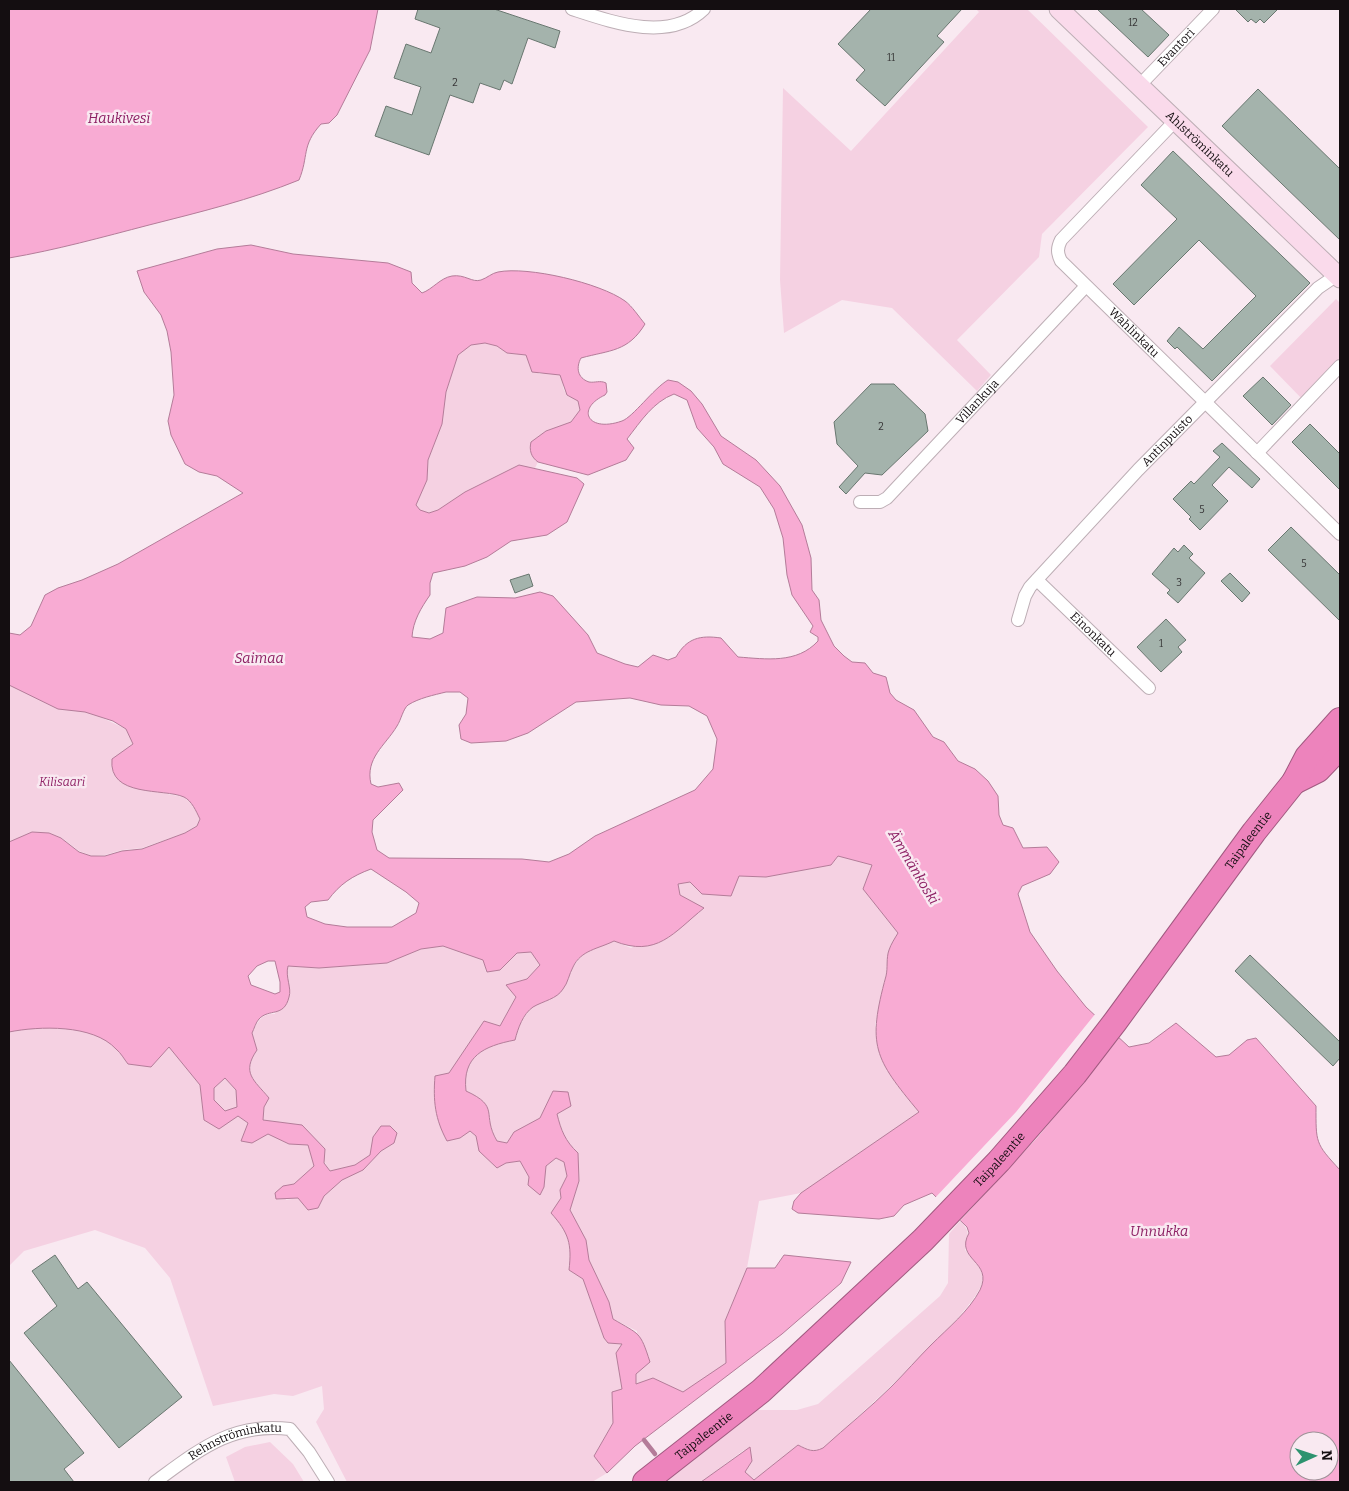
<svg xmlns="http://www.w3.org/2000/svg" width="1349" height="1491" font-family="Bitter,serif">
<style>
.green{fill:#f5d1e2}
.water{fill:#f8abd3;stroke:#b47c99;fill-rule:evenodd}
.pier{fill:#f9e9f1}
.lines{fill:none;stroke-linecap:round;stroke-linejoin:round}
.stream{stroke:#b47c99;stroke-width:4.5}
.building{fill:#a4b3ac;stroke:#697770}
.street-casing{stroke:#bdaeb5;stroke-width:14}
.secondary-casing{stroke:#bdaeb5;stroke-width:21}
.highway-casing{stroke:#a15a80;stroke-width:26}
.street{stroke:#fff;stroke-width:12}
.secondary{stroke:#fadaeb;stroke-width:19}
.highway{stroke:#ed83bc;stroke-width:24}
.labels{text-anchor:middle;stroke-width:5;stroke-linejoin:round;paint-order:stroke}
.number-label{font-size:10px;fill:#383738}
.street-label{font-size:12px;fill:#140e11;stroke:#f9e9f1}
.park-label{font-size:12px;font-style:italic;fill:#912568;stroke:#f9e9f1}
.water-label{font-size:14px;font-style:italic;fill:#8d2064;stroke:#f9e9f1}
</style>
<rect width="100%" height="100%" fill="#f9e9f1"/>
<!-- green -->
<path class="green" d="M976 9H1027L1148 127 1042 234 1039 257 957 340 991 375 977 391 892 308 842 300 784 333 780 280 783 88 851 151 979 12Z
M1336 299 1340 303V366L1305 402 1270 366Z
M485 343 497 346 507 353 526 355 539 374C575 370 556 384 567 394 570 397 575 398 578 401L580 410 571 422 546 431 531 442C529 450 531 457 538 462L534 470 519 465 465 492 438 510 429 513 420 511 416 505 427 480 428 460 442 424 446 392 458 355 471 345Z
M9 685 94 714 126 729 133 744 113 759 112 766 167 794 184 797 194 806 200 818 197 825 185 833 142 848 122 850 105 855 92 856 79 851 62 838 49 833 32 832 9 842Z
M838 856 872 865 863 889 898 933 889 949 886 974 875 1025 897 1085 919 1112 801 1193 759 1201 747 1268 725 1321 726 1363 683 1393 653 1378 636 1384 637 1331 613 1319 609 1302 589 1260 586 1240 570 1210 579 1181 578 1153C560 1136 557 1115 553 1091L540 1118 514 1132 507 1143 497 1141C481 1114 501 1107 466 1091 462 1056 484 1046 515 1040L518 1026 532 1007 551 998 581 956 589 950 614 941 631 948 704 909 680 895 678 884 738 876 766 877 831 865Z
M443 946 484 960 486 972 500 970 517 953 531 952 540 965 527 979 507 985 516 996 500 1026 484 1021 449 1073 460 1138 470 1131 476 1136 479 1151 506 1163 520 1161 529 1177 544 1187 546 1166 556 1158 564 1161 567 1176 560 1190 561 1198 551 1213C569 1233 572 1244 569 1270L583 1279 604 1338 608 1343 622 1344 616 1353 622 1389 612 1392 613 1423 594 1455 607 1473 592 1482H347L316 1422 324 1409 322 1386 293 1396 274 1394 213 1406 170 1278 145 1248 95 1230 24 1251 9 1266V1032C39 1026 93 1024 116 1049 121 1053 124 1059 128 1064L151 1067 169 1046 200 1085 204 1120 238 1116 248 1123 241 1141 252 1143 268 1134 289 1144 308 1145 314 1166 294 1184 283 1186 286 1200 298 1198 318 1208 324 1196 342 1180 363 1170 381 1151 394 1143 373 1137 370 1155 355 1165 330 1171 302 1125 263 1120 264 1107 269 1098C254 1080 241 1073 257 1050L252 1033C258 1022 261 1013 275 1014L288 966 319 968 387 963 421 949Z
M225 1078 236 1090 237 1108 225 1111 214 1101V1088Z
M960 1221C971 1231 968 1237 965 1250 973 1258 983 1267 983 1279 983 1306 849 1425 823 1448 813 1453 808 1450 798 1445L754 1480 745 1472 744 1450 701 1482H665L757 1410H797L818 1404 940 1296 948 1283 949 1234Z
M270 1442 293 1464 304 1482H235L226 1457 245 1447Z"/>
<!-- water -->
<path class="water" d="M9 9H378L370 50 337 115 329 123 321 124C301 146 309 156 299 180 250 200 200 212 149 225 103 237 56 250 9 258Z
M251 245 293 254 388 263 411 272 412 283 422 293C433 289 440 278 452 276 465 274 472 283 481 280 487 278 492 273 498 272 528 266 600 283 625 301 632 306 639 317 645 324 628 352 610 350 581 358 576 367 577 378 589 382 595 383 600 380 606 383L607 392 605 395C575 409 588 433 622 421 633 417 653 389 668 380L678 382 691 391 702 404 721 436 756 460 780 486 802 525 811 558 812 590 819 600 821 620 834 646 844 656 852 662 865 663 873 673 886 677 890 693 896 700 914 710 933 737 944 742 958 761 975 769 988 781 998 796 999 815 1003 825 1013 828 1023 848 1047 847 1059 862 1050 874 1022 886 1018 894 1030 932 1057 971 1086 1007 1129 1047 1149 1043 1176 1023 1216 1057 1229 1055 1247 1040 1256 1038 1316 1106C1316 1143 1315 1143 1340 1170V1482H701L750 1447 752 1461 745 1472 754 1480 798 1445C808 1450 813 1453 823 1448 846 1427 870 1408 892 1386 905 1373 918 1358 931 1345 948 1328 969 1311 980 1290 994 1261 954 1260 969 1233L967 1227 932 1193 904 1205 894 1216 879 1219 798 1213 792 1209 794 1201 801 1193 919 1112C874 1058 867 1046 886 976 888 968 886 958 889 950 891 944 895 938 898 933L863 889 872 865 838 856 831 865 766 877 739 876 731 896 702 894 690 882 678 884 680 895 704 908C673 933 657 958 614 941 598 949 581 950 573 967 569 974 568 983 563 989 557 999 543 1001 533 1007 523 1014 518 1028 515 1040 484 1046 462 1056 466 1091 501 1107 481 1114 497 1141L507 1143 514 1132 540 1118 553 1091 568 1092 571 1106 557 1114C561 1130 565 1141 578 1153L579 1181 570 1210 586 1240 589 1260 609 1302 613 1319C640 1335 640 1331 650 1362L636 1374V1384L653 1378 683 1392 726 1363 725 1321 747 1268H775L784 1255 851 1262 841 1283 782 1334 635 1446 607 1473 594 1456 613 1423 612 1392 622 1389 616 1353 622 1344 608 1343 604 1338 583 1279 569 1270C572 1244 569 1233 551 1213L561 1198 560 1190 567 1176 564 1162 556 1158 546 1166 544 1187 540 1195 528 1185 529 1177 520 1161 506 1163 497 1168 479 1151 476 1136 470 1131 460 1138 447 1141C435 1119 433 1101 435 1076L449 1073 484 1021 500 1026 516 997 506 985 527 979 540 965 531 952 517 953 500 970 487 972 483 960 443 946 421 949 387 963 319 968 288 966C285 977 292 988 289 997 284 1018 269 1008 259 1019 256 1022 254 1029 252 1033L257 1050C241 1073 254 1080 269 1098L264 1107 263 1120 302 1125 325 1149 324 1163 330 1171 355 1165 370 1155 373 1137 381 1126H390L397 1133 394 1143 381 1151 363 1170 342 1180 324 1196 318 1208 308 1210 298 1198 276 1199 275 1193 283 1186 294 1184 314 1166 308 1145 289 1144 268 1134 252 1143 241 1141 248 1123 238 1116 219 1129 204 1120 200 1085 169 1047 151 1067 128 1064C124 1059 121 1053 116 1049 93 1024 39 1026 9 1032V842L32 832 49 833 61 838 79 852 91 856H105L122 851 142 849 185 833 197 826 200 819C196 811 192 801 184 797 164 788 108 798 112 759L133 744 126 729 113 721 85 712 58 709 9 685V633L20 635 31 626 45 595 58 588 82 580 118 564 243 493 217 476 199 472 185 464 171 435 168 421 174 395 171 352 167 331 161 315 144 292 137 271 217 249ZM485 343 497 346 507 353 526 355 532 372 560 375 567 395 578 401 580 410 571 422 546 431 531 442C529 450 531 457 538 462L588 475 626 460 634 448 627 439C641 421 653 402 674 394L687 400 697 428 714 447 723 464 760 487 774 509 783 538 787 575 792 595 813 626 810 632 818 637V641C797 664 766 659 738 657L721 638C700 635 687 638 676 657L668 660 653 655 638 667 625 664 597 653 588 635 553 596 540 592 515 598 477 597 446 608 443 633 430 639 412 637C413 621 421 608 430 595V583L433 573 465 566 487 557 511 541 547 535 567 522 584 484 577 478 519 465 465 492 438 510 429 513 420 510 416 505 427 480 428 460 442 424 446 392 458 355 471 345ZM446 692H460L468 698 466 714 459 725 461 739 471 743 506 741 528 733 576 702 630 698 661 705 689 706 707 716 717 739 713 769 695 790 595 836 569 854 549 862 522 859 389 858 377 850 372 832 373 820 403 790 399 783 378 787 371 784C365 758 385 746 397 726 401 720 403 709 408 705 419 698 434 695 446 692ZM371 869 406 892 419 903 416 913 392 927H347L325 924 307 917 305 907 311 902 328 900C340 884 352 876 371 869ZM268 961H275L280 982V992L275 994 251 985 248 976 257 966ZM225 1078 236 1090 237 1107 225 1111 214 1100V1088ZM1299 1441H1329V1471H1299Z"/>
<!-- pier -->
<path class="pier" d="M1096 1013 1120 1037 1037 1138 958 1223 934 1199 1016 1112Z"/>
<g class="lines">
<!-- stream -->
<path class="stream" d="M644 1440 655 1454"/>
</g>
<!-- building -->
<path class="building" d="M418 9H494L560 31 555 48 528 38 512 84 504 80 500 90 480 83 473 103 450 95 429 155 375 136 386 106 412 115 421 87 394 78 406 44 431 53 440 28 415 19Z
M871 9H962L937 36 944 42 885 106 856 80 865 70 838 44Z
M1097 9H1141L1169 35 1148 57Z
M1235 9H1278L1264 23 1260 19 1256 23 1251 19 1248 22Z
M1258 89 1340 169V240L1222 126Z
M1173 151 1310 283 1212 381 1177 347 1175 349 1167 341 1179 327 1203 349 1256 296 1199 240 1134 305 1113 284 1177 219 1141 185Z
M1263 377 1291 405 1272 425 1243 396Z
M871 384H894L925 414 928 431 882 475 865 473 846 494 839 487 858 466 837 444 834 422Z
M1310 424 1340 454V490L1292 442Z
M1222 443 1260 479 1252 488 1229 467 1212 485 1228 501 1200 530 1189 519 1191 517 1173 499 1191 481 1194 484 1220 457 1213 451Z
M1291 527 1340 575V621L1268 550Z
M1184 545 1193 554 1189 558 1205 573 1178 603 1167 593 1170 590 1152 574 1174 548 1178 552Z
M1230 573 1250 593 1242 602 1221 581Z
M529 574 533 586 515 593 510 580Z
M1166 619 1186 640 1178 647 1182 652 1161 672 1137 647Z
M1250 955 1340 1042V1058L1333 1066 1235 971Z
M55 1255 78 1289 87 1282 182 1397 119 1448 24 1333 57 1306 32 1271Z
M9 1360 84 1453 64 1469 74 1482H9Z"/>
<g class="lines">
<defs>
<g id="street">
<path d="M572 9C612 22 669 43 704 9"/>
<path id="s1" d="M1138 87 1213 9"/>
<path id="s2" d="M1175 121 1061 240C1057 248 1057 253 1061 261L1340 534"/>
<path d="M1257 453 1340 366"/>
<path id="s3" d="M860 502H880L887 498 1086 286"/>
<path id="s4" d="M1037 580 1149 688"/>
<path id="s5" d="M1018 620 1025 596 1030 587 1138 470 1318 288 1340 273"/>
<path id="s6" d="M155 1482C199 1450 232 1422 290 1429L309 1452 328 1482"/>
</g>
<g id="secondary">
<path id="s7" d="M1059 9 1340 278"/>
</g>
<g id="highway">
<path d="M1294 782 1318 770 1340 747"/>
<path id="s8" d="M645 1482 761 1391 923 1240 999 1161 1075 1074 1115 1022 1254 832 1294 782 1307 757 1340 720"/>
</g>
</defs>
<!-- street casing -->
<use href="#street" class="street-casing"/>
<!-- secondary casing -->
<use href="#secondary" class="secondary-casing"/>
<!-- highway casing -->
<use href="#highway" class="highway-casing"/>
<!-- street -->
<use href="#street" class="street"/>
<!-- secondary -->
<use href="#secondary" class="secondary"/>
<!-- highway -->
<use href="#highway" class="highway"/>
</g>
<g class="labels">
<!-- number labels -->
<g class="number-label">
<text x="1133" y="26">12</text>
<text x="891" y="61">11</text>
<text x="455" y="86">2</text>
<text x="881" y="430">2</text>
<text x="1202" y="513">5</text>
<text x="1304" y="567">5</text>
<text x="1179" y="586">3</text>
<text x="1161" y="647">1</text>
</g>
<!-- street labels -->
<g class="street-label">
<text dy="4" stroke="none"><textPath href="#s1" startOffset="55">Evantori</textPath></text>
<text dy="4" stroke="none"><textPath href="#s7" startOffset="195">Ahlströminkatu</textPath></text>
<text dy="4" stroke="none"><textPath href="#s2" startOffset="289">Wahlinkatu</textPath></text>
<text dy="4" stroke="none"><textPath href="#s3" startOffset="160">Villankuja</textPath></text>
<text dy="4" stroke="none"><textPath href="#s5" startOffset="236">Antinpuisto</textPath></text>
<text dy="4" stroke="none"><textPath href="#s4" startOffset="78">Einonkatu</textPath></text>
<text dy="4" stroke="none"><textPath href="#s8" startOffset="885">Taipaleentie</textPath></text>
<text dy="4" stroke="none"><textPath href="#s8" startOffset="480">Taipaleentie</textPath></text>
<text dy="4" stroke="none"><textPath href="#s8" startOffset="75">Taipaleentie</textPath></text>
<text dy="4" stroke="none"><textPath href="#s6" startOffset="92">Rehnströminkatu</textPath></text>
</g>
<!-- park labels -->
<g class="park-label">
<text x="62" y="786">Kilisaari</text>
</g>
<!-- water labels -->
<g class="water-label">
<text x="119" y="123">Haukivesi</text>
<text x="259" y="663">Saimaa</text>
<text transform="translate(914 867) rotate(59)" y="5">Ämmänkoski</text>
<text x="1159" y="1236">Unnukka</text>
</g>
</g>
<!-- border -->
<rect width="1349" height="1491" fill="none" stroke="#140e11" stroke-width="20"/>
<!-- north arrow -->
<g transform="translate(1314 1456) rotate(87)"><circle r="24" fill="#f9e9f1" stroke="#9d9197"/>
<path d="M0-4L9 19L0 12L-9 19Z" fill="#2d936f"/>
<text y="-8" font-size="14" font-weight="bold" text-anchor="middle" fill="#140e11">N</text>
</g>
</svg>
